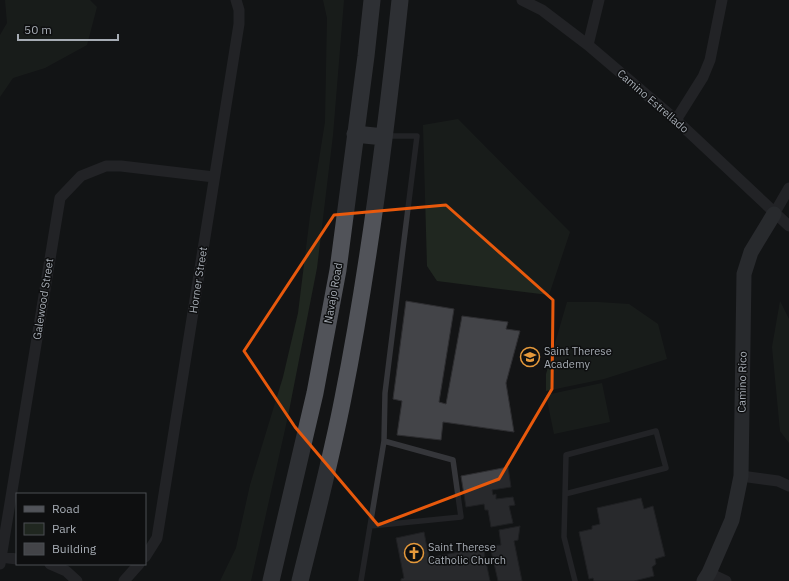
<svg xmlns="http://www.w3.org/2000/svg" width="789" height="581" font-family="'IBM Plex Sans',sans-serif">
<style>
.green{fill:#202720}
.building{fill:#434448;stroke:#2e2e31}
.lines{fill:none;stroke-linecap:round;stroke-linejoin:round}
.lane{stroke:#35363a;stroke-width:5.5}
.street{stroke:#35363a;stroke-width:11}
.secondary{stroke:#43454a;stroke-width:15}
.primary{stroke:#515359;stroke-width:17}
.marked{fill:none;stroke:#e8590c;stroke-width:3;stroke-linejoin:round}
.labels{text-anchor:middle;stroke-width:3;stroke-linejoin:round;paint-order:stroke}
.street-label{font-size:11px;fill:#a6acb4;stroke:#0e0f10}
.poi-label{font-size:11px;fill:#a6acb4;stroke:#0e0f10;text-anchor:start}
</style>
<rect width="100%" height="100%" fill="#131415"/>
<!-- green -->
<path class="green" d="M5 0H90L97 7 87 45 45 68 13 78 0 97V35L7 23Z
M323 0H344L333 135 317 268 288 416 251 581H220L236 548 250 485 283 377 298 313 310 216 325 122 327 18Z
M458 119 570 232 549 295 437 281 427 266 423 125Z
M780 301 789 319V443L780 431 772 347Z
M567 302H598L629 304 658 324 667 359 604 379 546 391V374Z
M602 383 610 422 554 434 546 395Z"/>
<!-- building -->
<path class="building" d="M406 301 454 309 439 402 446 404 462 316 508 322 506 329 520 331 506 383 514 432 443 422 441 440 397 435 402 401 393 399Z
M508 467 511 487 492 490 493 495 496 494V499L513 497 515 505 509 506 513 523 491 527 488 510H485L484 504 466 507 461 476Z
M641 498 644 509 653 506 665 556 655 559 656 564 652 567 654 576 634 581H594L593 578 589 579 579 532 592 529V526L600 524 597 508Z
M520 526 518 540 514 541 522 581H498L490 546 501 545 499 530Z
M424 532 429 558 483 547 490 581H401V579L404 578 396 538Z"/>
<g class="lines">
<!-- lane -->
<path class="lane" d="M565 494 666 468 656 431 566 455 564 537 575 581
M370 526 461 517 453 460 384 441
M361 581 384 441 385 393 417 136H386"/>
<!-- street -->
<path class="street" d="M522 0 542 10 588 45 676 120 789 226
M588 45 599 0
M676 120 703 77 710 60 722 0
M774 214 789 188
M741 476 778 481 789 486
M0 557 17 559
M145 557 157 538 239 24V10L236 0
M0 564 60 198 81 176 106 166H121L214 177
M50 564 66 571 77 581
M709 573 726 581
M124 581 139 564"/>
<!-- secondary -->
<path class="secondary" d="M704 581 709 573 732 520 741 476 744 274 751 252 774 214"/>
<!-- primary -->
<path class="primary" d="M355 134 384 137
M271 581 315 393 338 270 366 56 372 0
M300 581C315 520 331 460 343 398 369 267 386 133 400 0"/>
</g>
<!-- marked area -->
<path d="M0 0H789V581H0ZM446 205 553 300 552 389 499 479 378 525 295 427 244 351 334 215Z" fill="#131415" fill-opacity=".55" fill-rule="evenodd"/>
<path class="marked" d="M446 205 553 300 552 389 499 479 378 525 295 427 244 351 334 215Z"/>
<!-- icons -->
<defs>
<symbol id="school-ring" viewBox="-11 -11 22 22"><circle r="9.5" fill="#0e0f10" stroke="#e5993b" stroke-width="1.5"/><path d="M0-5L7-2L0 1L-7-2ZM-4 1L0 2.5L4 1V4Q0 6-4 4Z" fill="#e5993b"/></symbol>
<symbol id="church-ring" viewBox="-11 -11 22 22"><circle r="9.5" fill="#0e0f10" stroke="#e5993b" stroke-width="1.5"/><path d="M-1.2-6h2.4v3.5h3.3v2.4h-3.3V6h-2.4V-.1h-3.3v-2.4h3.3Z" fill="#e5993b"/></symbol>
</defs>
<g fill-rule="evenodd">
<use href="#school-ring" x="519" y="346" width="22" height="22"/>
<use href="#church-ring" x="403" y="542" width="22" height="22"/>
</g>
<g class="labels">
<!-- street labels -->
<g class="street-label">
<text transform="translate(653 101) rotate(41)" y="4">Camino Estrellado</text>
<text transform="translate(198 280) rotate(-81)" y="4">Horner Street</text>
<text transform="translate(333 293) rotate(-80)" y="4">Navajo Road</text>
<text transform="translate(43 299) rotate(-81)" y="4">Galewood Street</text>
<text transform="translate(742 382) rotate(-89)" y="4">Camino Rico</text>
</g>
<!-- poi labels -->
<g class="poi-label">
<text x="544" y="355">Saint Therese<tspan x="544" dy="13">Academy</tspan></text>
<text x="428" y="551">Saint Therese<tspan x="428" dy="13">Catholic Church</tspan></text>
</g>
</g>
<!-- legend -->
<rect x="16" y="493" width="130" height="72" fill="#0e0f10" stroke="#4b4e52"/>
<rect x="24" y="506" width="20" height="6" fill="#515359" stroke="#4b4e52"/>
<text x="52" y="513" font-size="12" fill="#a6acb4">Road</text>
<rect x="24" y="523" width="20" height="12" fill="#202720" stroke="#4b4e52"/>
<text x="52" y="533" font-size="12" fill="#a6acb4">Park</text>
<rect x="24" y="543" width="20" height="12" fill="#434448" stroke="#4b4e52"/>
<text x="52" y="553" font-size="12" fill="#a6acb4">Building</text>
<!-- scale -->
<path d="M18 34v6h100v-6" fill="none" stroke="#a6acb4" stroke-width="2"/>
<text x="24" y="34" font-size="12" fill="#a6acb4" stroke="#0e0f10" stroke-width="3" paint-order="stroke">50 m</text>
</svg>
